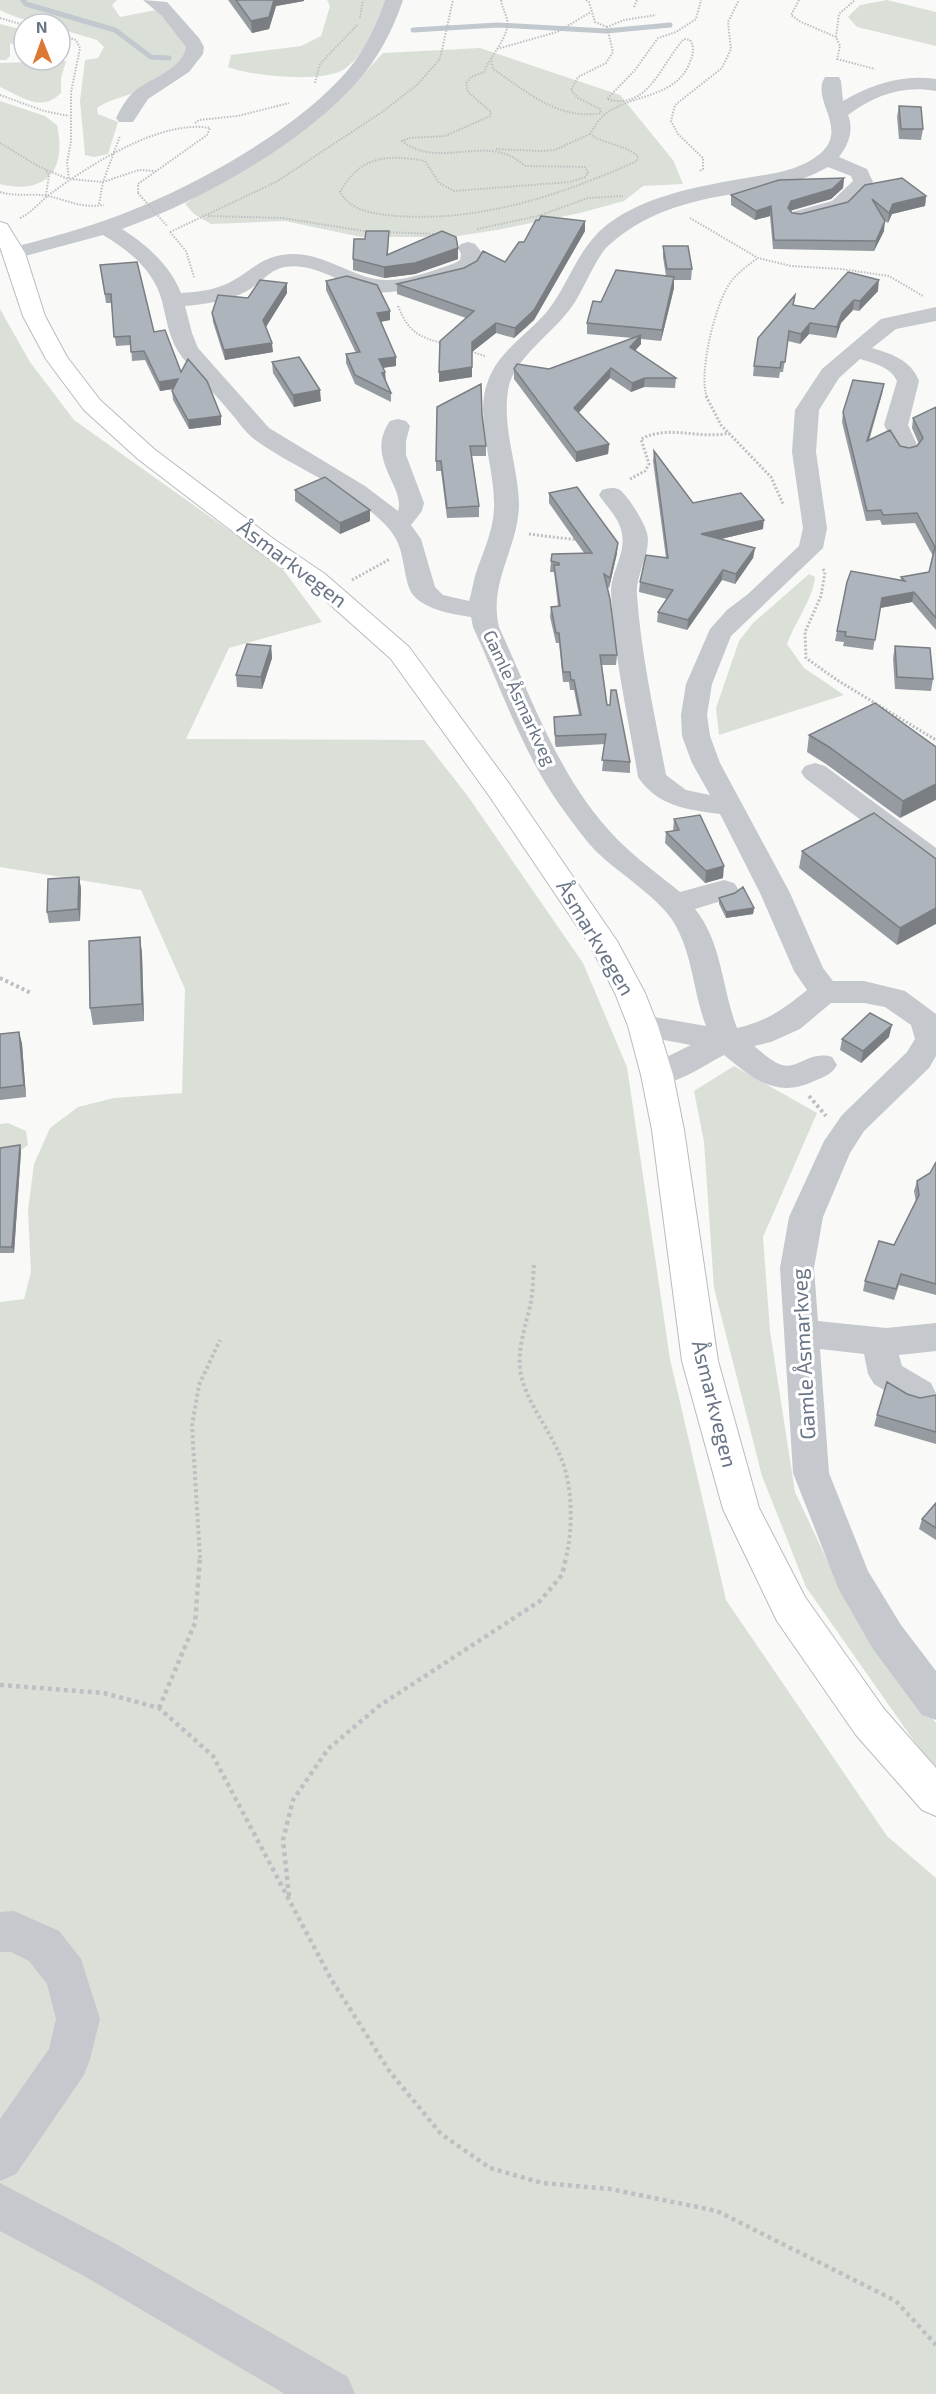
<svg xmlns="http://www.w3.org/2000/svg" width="936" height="2394" font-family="'Exo 2',sans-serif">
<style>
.green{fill:#dae0d8}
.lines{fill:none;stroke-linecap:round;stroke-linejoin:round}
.stream{stroke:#c1c8ce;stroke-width:5}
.major-casing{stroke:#b8bbc0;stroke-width:2}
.path-far3{stroke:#bdbfc2;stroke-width:2;stroke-dasharray:1.5 1.5;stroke-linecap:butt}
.path-far2{stroke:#bdbfc2;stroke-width:3;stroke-dasharray:2 2;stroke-linecap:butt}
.path-far1{stroke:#bdbfc2;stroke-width:4;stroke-dasharray:3 3;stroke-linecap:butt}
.path{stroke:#bdbfc2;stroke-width:4.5;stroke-dasharray:4 4;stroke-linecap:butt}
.minor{fill:#c5c8cc;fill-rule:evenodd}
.major{fill:#fff;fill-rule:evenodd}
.path-bridge{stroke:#bdbfc2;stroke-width:2;stroke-dasharray:1.5 1.5;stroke-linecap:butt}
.wall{fill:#969ba1}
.shaded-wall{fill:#7a7e83}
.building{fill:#aeb4bb;stroke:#7a7e83;stroke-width:1.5}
.labels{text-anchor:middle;stroke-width:6;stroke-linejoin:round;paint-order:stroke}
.far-street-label{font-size:18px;fill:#697586;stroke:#fff}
.street-label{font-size:21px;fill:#697586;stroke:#fff}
</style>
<rect width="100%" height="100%" fill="#f9f9f7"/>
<!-- green -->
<path class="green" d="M0 0H117L112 5 120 17 156 10 173 27 187 48C185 66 148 85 133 93 121 98 108 100 97 108L98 114 118 122 108 154 94 157 85 155 80 101 85 60 98 58 104 47 97 40 60 29V24C38 24 20 20 0 10Z
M327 0H385C376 23 366 53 346 68 326 84 251 76 228 67L231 55 301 46 321 36 330 6Z
M887 0 936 12V46L857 27 848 17 860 5Z
M0 24 24 30V49L10 43V56L6 60H0Z
M480 48 620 95 673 160 683 184 643 186 624 201 580 213 497 230 452 237H361L285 221 211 224 194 214 185 204 339 100 383 53Z
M66 61 61 78V93C40 113 23 97 0 87V63Z
M0 101 45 116 57 125C67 171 46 195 0 184Z
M0 309 30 362 74 420 282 568 322 622 229 648 186 739 424 740 467 795 583 963 627 1067 670 1359 726 1600 887 1836 936 1878V2394H0V1302L24 1299 31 1272 28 1210 34 1164 50 1128 78 1107 114 1098 182 1093 185 989 141 890 0 867Z
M809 574 815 577C813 599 795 622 787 644L804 668 844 695 719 735 716 708 739 641 753 623Z
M734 1066 817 1113 763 1237 770 1331 795 1492 851 1611 936 1723V1768L914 1741 806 1587 762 1476 714 1288 704 1142 694 1091Z
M8 1123 26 1131 28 1145 17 1153 0 1156V1124Z"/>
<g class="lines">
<!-- stream -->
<path class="stream" d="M23 0 26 4 115 30 151 57 169 58
M413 30 498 25 606 31 670 25"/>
<defs>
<path id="major" d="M0 222 7 224 25 253 45 316 67 357 100 400 154 449 275 540 325 574 409 647 510 785 617 941 645 993 658 1026 673 1075 684 1130 718 1361 759 1508 805 1597 884 1709 936 1768V1816L922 1810 856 1735 777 1621 723 1509 682 1361 652 1130 641 1075 628 1026 615 993 589 944 490 797 391 659 307 584 257 550 138 459 84 410 46 359 23 316 0 247Z"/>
</defs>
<!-- major casing -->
<use href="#major" class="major-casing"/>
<!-- path-far3 -->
<path class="path-far3" d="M501 0C502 7 505 12 507 19 511 35 490 56 484 72L471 77 466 83 468 92 491 112 490 116 445 136 409 138 402 141C441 171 487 131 525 166L585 167 588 173 585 177 570 182 454 191 439 183 425 161C387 154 360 156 340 192 352 212 375 214 397 216 481 222 561 195 637 161L638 156C624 144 605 145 590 134 595 126 600 117 608 112 635 94 677 97 690 62 693 54 695 48 690 40L684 39C662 62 648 112 607 99L635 70 658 38 676 32 696 19 701 0
M586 0 589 2 595 22 607 27
M799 0 791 15 801 22 836 37
M634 7 637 0
M0 18 24 25
M360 18 363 0
M60 35 76 40 80 48 71 92V141L67 163 69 179 103 182 139 170 156 171
M497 49 557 32 591 12
M491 58 493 69C526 91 559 121 601 113L600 109 578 98 571 90 578 77 606 63 613 52 607 27 624 20 656 15
M837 59 875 69
M837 60 840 46 836 37 839 14 855 0
M315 83 320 64 357 25
M0 95 44 111 69 116
M195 123 199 120 238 116 289 103
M0 143 38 166 68 179
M496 149 539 151 555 150 590 134
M46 171 49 175 46 195
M700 171 703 169V158L678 134 671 121 675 105 722 68 731 49 728 22 739 0
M0 192C16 197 31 193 48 196 71 201 78 208 104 205
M99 204 103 182 120 136
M208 216 283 218 370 232
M20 218C33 212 41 200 53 192 91 164 162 119 210 128L207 135 138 184V193
M690 218 758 258 791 266 841 269 889 276 923 296
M477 229 538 216 588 198 623 196
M170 232 276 182 382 112 418 84 440 59 453 0
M170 232 186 251 194 277
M384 232 436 234
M398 306C409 333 418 336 444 344
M469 351 485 356
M707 397C698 374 715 304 730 283 737 273 748 265 758 258"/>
<!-- path-far2 -->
<path class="path-far2" d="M706 396 721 425 771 477 783 504
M630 479 645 471 649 464 641 439C670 424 699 440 729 433
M529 534 578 540
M823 569 825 572 821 596 805 632 806 658 837 680 936 740
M352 580 390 559"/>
<!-- path-far1 -->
<path class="path-far1" d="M0 978 31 993
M809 1096 826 1116
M534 1265C533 1277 533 1290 531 1302 526 1325 516 1351 521 1375 528 1405 550 1430 561 1458 573 1486 573 1529 566 1558
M200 1558 192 1426 199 1385 220 1340"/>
<!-- path -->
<path class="path" d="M0 1685 104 1693 159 1708 213 1756 331 1979 390 2072 441 2134 490 2168 542 2183 610 2189 717 2211 896 2301 936 2345
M159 1708 195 1623 200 1557
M289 1896 283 1840 293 1800 328 1749 379 1706 540 1601 562 1575 566 1557"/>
<!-- minor -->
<path class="minor" d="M143 0 167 2 199 38 204 47 203 54 189 72 148 99 133 122H119L116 118C121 108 127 97 136 90 151 78 183 69 186 47L162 16Z
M385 0H403C393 30 378 59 356 83 302 144 199 202 122 229 147 245 170 265 181 293 199 292 217 290 234 280 251 270 262 258 282 255 316 249 343 272 375 279 399 284 432 271 455 263L460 260 461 254 458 248 461 244 468 242 475 244 483 254C481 262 479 268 471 272 454 281 395 295 377 292 346 288 317 262 285 267 270 269 260 284 247 291 228 301 206 304 185 306L192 333 198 348 269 428 365 486 398 511C406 487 364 458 390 421L398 419 406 421 410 426 406 441V455L424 503 422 511 411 525 421 539 435 587 443 595 469 601C471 595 473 584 475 576 483 551 495 529 494 502 494 465 474 415 488 381 499 350 530 333 549 309 570 281 579 246 608 224 645 196 696 187 740 179 768 174 799 172 821 153 849 128 810 99 825 77H839L841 81 843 101C872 84 902 74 936 79V91C903 85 875 95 848 115 854 130 849 144 839 157L867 169 873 182 846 209 799 222 792 220 789 216 792 212 832 201 853 181 851 176 828 167C785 192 730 190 683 205 655 213 630 226 608 246 596 257 584 289 573 305 555 332 513 358 508 390 502 428 518 466 519 503 519 548 488 581 499 627 532 699 560 781 617 839 636 858 659 875 680 892L724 880 734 883 739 890 734 897 695 909C722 942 722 989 737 1028 766 1022 785 1008 807 990L794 971 760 893 720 814C688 810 657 806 638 777 628 716 613 653 611 591 611 572 626 553 622 534 620 519 607 507 599 495L602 490C608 488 615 487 620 490 629 497 644 522 647 533 652 553 635 574 637 595 641 655 655 716 666 775L686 790 710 795 692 763 682 736 681 715 686 684 710 629 727 610 748 594 799 546 803 528 792 452 795 410 822 369 881 319 936 307V321L896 329 872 348C892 354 911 360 919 381L908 425 919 449 915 454 907 456 899 454 884 425 897 381C891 367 873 363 860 359L839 378 819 410 816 452 827 528 823 548 731 636 712 684 707 715 710 736 720 763 790 893 823 968 833 981H864L905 991 936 1014V1056L929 1068 864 1131 850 1153 823 1217 814 1268 818 1321 886 1328 936 1323V1351L899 1355 902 1366 931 1383 936 1393 931 1403 918 1407 905 1403 874 1384 868 1374 864 1354 820 1349 829 1473 868 1571 901 1625 936 1671V1720L922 1715 873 1649 839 1590 793 1473 780 1268 789 1217 824 1141 842 1115 907 1052 915 1039 911 1025 885 1007 864 1003H831L800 1029 771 1042 754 1046C763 1053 772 1062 782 1065 797 1070 810 1050 832 1057L837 1065C831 1075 824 1077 814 1081 777 1099 753 1079 724 1055 702 1066 671 1090 646 1083L641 1075 646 1067 691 1045 632 1034 628 1026 632 1018 643 1015 706 1026C694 995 693 960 678 930 665 901 622 876 599 854 587 843 577 828 567 815 525 760 502 690 473 627L471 617C452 614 419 609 410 590 402 570 405 548 390 530 356 490 296 470 254 439 245 432 237 420 230 412 214 393 197 376 182 357 169 340 167 321 162 301 154 271 130 251 103 235L14 259 7 257 3 253 7 249C45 239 83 229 120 215 194 187 303 127 352 65 367 45 377 23 385 0Z
M815 763 825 766 936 848V871L926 869 805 778 801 772 805 766Z
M14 1911 59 1931 81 1959 100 2019 90 2059 84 2075 16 2174 0 2181V2119L49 2049 56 2019 47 1984 29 1961 11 1952H0V1912Z
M0 2183 116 2244 348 2377 355 2394H285L84 2276 0 2231Z"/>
<!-- major -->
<use href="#major" class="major"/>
<!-- path-bridge -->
<path class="path-bridge" d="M138 193 167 226"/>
</g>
<!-- wall -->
<path class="wall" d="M228 0H304V1L276 6 269 29 252 33Z
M899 106 923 129 921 140 899 139 897 117Z
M844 178 843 188 831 199 791 210 792 213 801 214 848 202 926 196 925 206 892 214 888 223 884 220V231L874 251 773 249 770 216 755 220 731 205V195Z
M389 231 388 254 458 248V259L415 274 384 278 353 270V259L365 239Z
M585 231 534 320 514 338 496 333 472 352V377L439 382V372L466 318 397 294V284L505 262Z
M663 246 692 269 691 280H674V288L661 341 641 339V344L635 351 676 378 675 388 644 387 631 392 610 378 578 413 609 444 608 454 576 462 514 379V369H549L633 338 587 334V323L601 302 666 276 663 257Z
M100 265 154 332 181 372 221 425 189 429 173 400 172 391 173 389 160 391 145 360 132 361 131 345 116 346 111 303H106Z
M326 281 390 320 381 322 396 357V366L383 368 385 381 391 393V402L355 384 346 363V354L356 353 326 290Z
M878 291 859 311 853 310 841 323 836 338 809 334 800 344 788 341 783 372H780L779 378 753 376 754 366 794 305 814 309Z
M287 293 266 327 273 352 225 360 213 322 212 313 248 298Z
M272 362 321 401 294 407 273 373Z
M884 384 882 394 869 441 909 448 917 446 919 444 912 428 913 418 936 407V630L912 602 880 608 873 650 843 646 844 642 835 641 837 631 901 580V577L929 572 933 556 915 523 882 525 880 520 866 521 842 422 843 412Z
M482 415 486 446V456H472L479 506V517L447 518 441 471H436V461Z
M654 451 693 503 763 529 721 539 755 548 753 558 735 584 722 580 687 630 657 622 658 612 667 599 639 592 640 582 666 558 653 461Z
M295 490 370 510V521L340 534 295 501Z
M549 493 617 553 609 588 607 587 617 655 616 665H602L607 705 630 762V773L602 771 605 744 556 747 555 744 554 717 579 715 574 690H570L569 682H563L559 643H556L550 617 551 607 558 606 554 572H550L551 561 584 553 549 503Z
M271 646 272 658 262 689 237 687 236 675Z
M895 646 933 679 931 691 895 689 893 658Z
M809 735 936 747 900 818 826 764 807 752Z
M674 819 723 878 705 883 665 843 666 832 673 831Z
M802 851 936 859 897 945 799 868Z
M79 877 81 889 80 921 49 923 47 912Z
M719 898 754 908 753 914 726 918 719 904Z
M140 937 142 954 144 1021 93 1025 90 1008Z
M19 1032 22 1044 26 1097 0 1100V1034Z
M889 1037 861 1063 840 1050 842 1039Z
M0 1148 21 1151 14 1253H0Z
M936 1162V1295L899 1285 894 1300 863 1291 865 1281 894 1245 916 1202 914 1191 917 1181 930 1173Z
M907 1394 920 1398 936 1395V1444L874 1426 877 1415Z
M936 1503V1540L919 1529 922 1519Z"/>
<!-- shaded-wall -->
<path class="shaded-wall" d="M274 0H304V1L276 6 269 29 252 33 251 21Z
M844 178 843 188 831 199 790 211 788 208 791 201Z
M926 196 925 206 892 214 888 223 889 213 893 204Z
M771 206 770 216 755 220 756 211Z
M585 221V231L534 320 514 338 515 328Z
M885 221 884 231 874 251 876 241Z
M458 248V259L415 274 384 278V267Z
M674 277V288L661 341 662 330Z
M879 280 878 291 859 311 860 301Z
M287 283V293L264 330 263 320Z
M854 300 853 310 841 323 836 338 837 327 842 313Z
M390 311V320L378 322 377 313Z
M496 323V333L472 352V342Z
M810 323 809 334 800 344 801 334Z
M641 335V344L629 357 630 347Z
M272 343 273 352 225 360 224 350Z
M396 357V366L380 368 379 359Z
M472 367V377L439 382V372Z
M611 368 610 378 574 418V408Z
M385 372 386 381 382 373Z
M645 378 644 387 631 392 632 383Z
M178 379 179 388 160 391 159 382Z
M884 384 882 394 865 451 867 441Z
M320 390 321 401 294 407 293 395Z
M221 416V425L189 429 188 420Z
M609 444 608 454 576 462V452Z
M370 510V521L340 534V523Z
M764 520 763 529 700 544 701 534Z
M618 543 617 553 609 588 610 578Z
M755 548 753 558 735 584 736 574Z
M723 570 722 580 687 630 688 620Z
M914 592 912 602 880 608 873 650 882 598Z
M271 646 272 658 262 689 261 677Z
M936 784V800L900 818 903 801Z
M724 866 723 878 705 883 706 871Z
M79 877 81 889 80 921 78 909Z
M754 908 753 914 726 918V912Z
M936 908V924L897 945 900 928Z
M140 937 142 954 144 1021 142 1004Z
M892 1025 889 1037 861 1063 863 1051Z
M19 1032 22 1044 26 1097 24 1085Z
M20 1145 21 1151 14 1253 12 1247Z"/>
<!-- building -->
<path class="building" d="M236 0H274L269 17 251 21Z
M899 106 921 107 923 129H901Z
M844 178 832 189 791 201 788 208 792 213 801 214 848 202 865 185 902 178 926 196 893 204 889 213 872 199 885 221 876 241 774 240 771 206 756 211 731 195 779 180Z
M541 216 585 221 534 310 515 328 496 323 472 342V367L439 372 440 341 474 311 397 284 464 268 477 261 483 251 505 262 519 242H524L536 220H539Z
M366 231H389L387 255 442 231 456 237 458 248 415 263 384 267 353 259 354 239H365Z
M663 246H688L692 269H667Z
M137 262 154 332 165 330 181 372 188 359 207 381 221 416 188 420 172 391 178 379 159 382 144 351 131 352 130 336 114 337 111 294H105L100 265Z
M616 270 674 277 662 330 587 323 593 301 601 302Z
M848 272 879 280 860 301 854 300 842 313 837 327 810 323 801 334 789 331 785 362H781L780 368 754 366 758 338 795 295 793 305 814 309Z
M347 276 377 285 390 311 377 313 396 357 379 359 385 372 382 373 391 393 355 375 346 354 360 352 326 281Z
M260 280 287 283 263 320 272 343 224 350 212 313 218 295 248 298Z
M641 335 630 347 676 378H645L632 383 611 368 574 408 609 444 576 452 514 369 517 364 549 369Z
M299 357 320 390 293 395 272 362Z
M853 380 884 384 867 441 890 430 900 446 909 448 917 446 923 438 913 418 936 407V618L914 592 882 598 875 640 845 636 846 632 837 631 847 582 851 571 905 581 901 577 929 572 935 547 917 513 883 515 881 510 867 511 843 412Z
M481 384 482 415 486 446H470L479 506 447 508 441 461H436L437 407Z
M654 451 693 503 741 493 764 520 701 534 755 548 736 574 723 570 688 620 658 612 673 590 640 582 646 555 668 558Z
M325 477 370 510 340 523 295 490Z
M577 487 618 543 610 578 604 574 610 599 617 655H600L607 705H610L611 690H616L630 762 602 760 606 734 556 736 555 734 554 717 581 715 574 680H571L570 672H563L559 633H556L551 607 560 606 554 565H559V563L551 561 552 554 592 553 549 493Z
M247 644 271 646 261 677 236 675Z
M895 646 930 648 933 679 897 677Z
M875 703 936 747V784L903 801 829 747 809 735Z
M874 813 936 859V908L900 928 802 851Z
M700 815 724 866 706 871 666 832 679 830 674 819Z
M79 877 78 909 47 912 48 879Z
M743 887 754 908 726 912 719 898 735 893Z
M140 937 142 1004 90 1008 89 941Z
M870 1013 892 1025 863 1051 842 1039Z
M19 1032 24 1085 0 1088V1034Z
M20 1145 12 1247H0V1148Z
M936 1162V1284L901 1274 896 1289 865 1281 879 1241 894 1245 919 1195 917 1181 930 1173Z
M887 1382 907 1394 920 1398 936 1395V1432L877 1415Z
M936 1503V1528L922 1519Z"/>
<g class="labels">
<!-- far-street labels -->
<g class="far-street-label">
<text transform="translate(519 698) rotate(65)" y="6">Gamle Åsmarkveg</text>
</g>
<!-- street labels -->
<g class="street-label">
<text transform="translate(292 564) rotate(37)" y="7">Åsmarkvegen</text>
<text transform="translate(595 938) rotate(59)" y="7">Åsmarkvegen</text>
<text transform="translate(804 1354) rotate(-93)" y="7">Gamle Åsmarkveg</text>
<text transform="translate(714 1404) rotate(76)" y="7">Åsmarkvegen</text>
</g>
</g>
<!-- north arrow -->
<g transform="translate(42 42) rotate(359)"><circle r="28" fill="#ffffff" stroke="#c3c8cf" stroke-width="1.5"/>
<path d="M0-4.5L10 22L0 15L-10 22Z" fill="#dc7734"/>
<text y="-9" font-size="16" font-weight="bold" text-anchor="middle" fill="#697586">N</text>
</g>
</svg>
